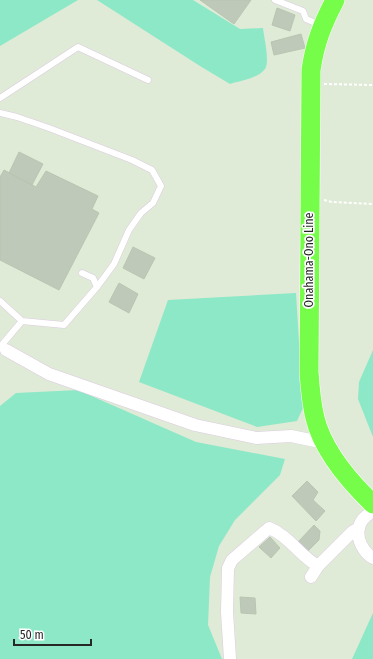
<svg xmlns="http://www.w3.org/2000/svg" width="373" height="659" font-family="'Fira Sans Condensed',sans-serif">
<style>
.green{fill:#8ce8c7}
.building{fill:#bfc9b9;stroke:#b8c6b0}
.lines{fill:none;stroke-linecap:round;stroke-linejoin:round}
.service-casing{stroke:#ddcbe2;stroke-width:7}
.minor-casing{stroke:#ddcbe2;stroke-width:13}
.primary-casing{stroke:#fff;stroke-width:20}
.path{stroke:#fff;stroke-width:2;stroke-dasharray:3 2;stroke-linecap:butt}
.service{stroke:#fff;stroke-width:6}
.minor{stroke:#fff;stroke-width:12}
.primary{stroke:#76fd49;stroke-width:19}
.labels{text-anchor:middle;stroke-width:3.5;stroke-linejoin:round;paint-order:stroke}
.street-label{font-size:12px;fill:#272727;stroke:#fff}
</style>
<rect width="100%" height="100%" fill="#dfebd6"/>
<!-- green -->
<path class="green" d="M0 0H78L0 46Z
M97 0H193L240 29 263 28C264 37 270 62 265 69 258 78 241 81 230 84L200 66Z
M296 293 303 408 297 421 257 427 139 382 168 300Z
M373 350V437L358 399 359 382Z
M78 390 196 442 285 459 280 475 235 520 219 546 210 577 208 625 222 659H0V406L16 393Z
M373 613V659H352Z"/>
<!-- building -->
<path class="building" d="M200 0H251L234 24Z
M277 8 295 15 290 31 272 25Z
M301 34 305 48 274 55 271 42Z
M19 152 43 164 32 185 9 173Z
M4 170 36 187 46 171 98 196 92 209 99 213 59 290 0 260V189L1 187H0V177Z
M133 247 155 258 144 279 123 268Z
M119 283 138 294 129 313 109 302Z
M307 481 318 492 313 500 325 511 316 521 292 496Z
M314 525 320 531 319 540 308 551 298 542Z
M270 537 280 548 271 558 259 547Z
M240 597 255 598 256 614 241 613Z"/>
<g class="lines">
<defs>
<path id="service" d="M275 0 303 11 306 19 320 25
M0 98 78 47 148 80
M0 113 17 117 49 128 132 160 152 170 161 186 153 203 141 213 129 230 114 264 97 287 64 325 22 321 0 301
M82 273 93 278 97 287
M0 347 22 321"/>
<path id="minor" d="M6 350 49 374 195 425 256 438 291 436 325 443
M373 511C367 515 360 520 359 528 356 539 364 553 373 558
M311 577 318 566 352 532 359 528
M230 659 227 612 228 568 232 560 269 528C288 535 300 556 318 566"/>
<path id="primary" d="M335 0C322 25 315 43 311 70L309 372C310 387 311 402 315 418 323 451 349 481 373 504"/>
</defs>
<!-- service casing -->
<use href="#service" class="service-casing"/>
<!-- minor casing -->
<use href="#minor" class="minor-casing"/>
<!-- primary casing -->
<use href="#primary" class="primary-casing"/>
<!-- path -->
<path class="path" d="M324 84 373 85
M324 200 332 202 373 204"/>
<!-- service -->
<use href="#service" class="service"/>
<!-- minor -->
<use href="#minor" class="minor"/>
<!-- primary -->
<use href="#primary" class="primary"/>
</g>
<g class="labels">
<!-- street labels -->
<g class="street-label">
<text transform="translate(309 260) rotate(-90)" y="4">Onahama-Ono Line</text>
</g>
</g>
<!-- scale -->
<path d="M14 639v6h77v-6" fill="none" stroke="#272727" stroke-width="2"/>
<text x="20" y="639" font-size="12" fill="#272727" stroke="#ffffff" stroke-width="3" paint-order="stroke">50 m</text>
</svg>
